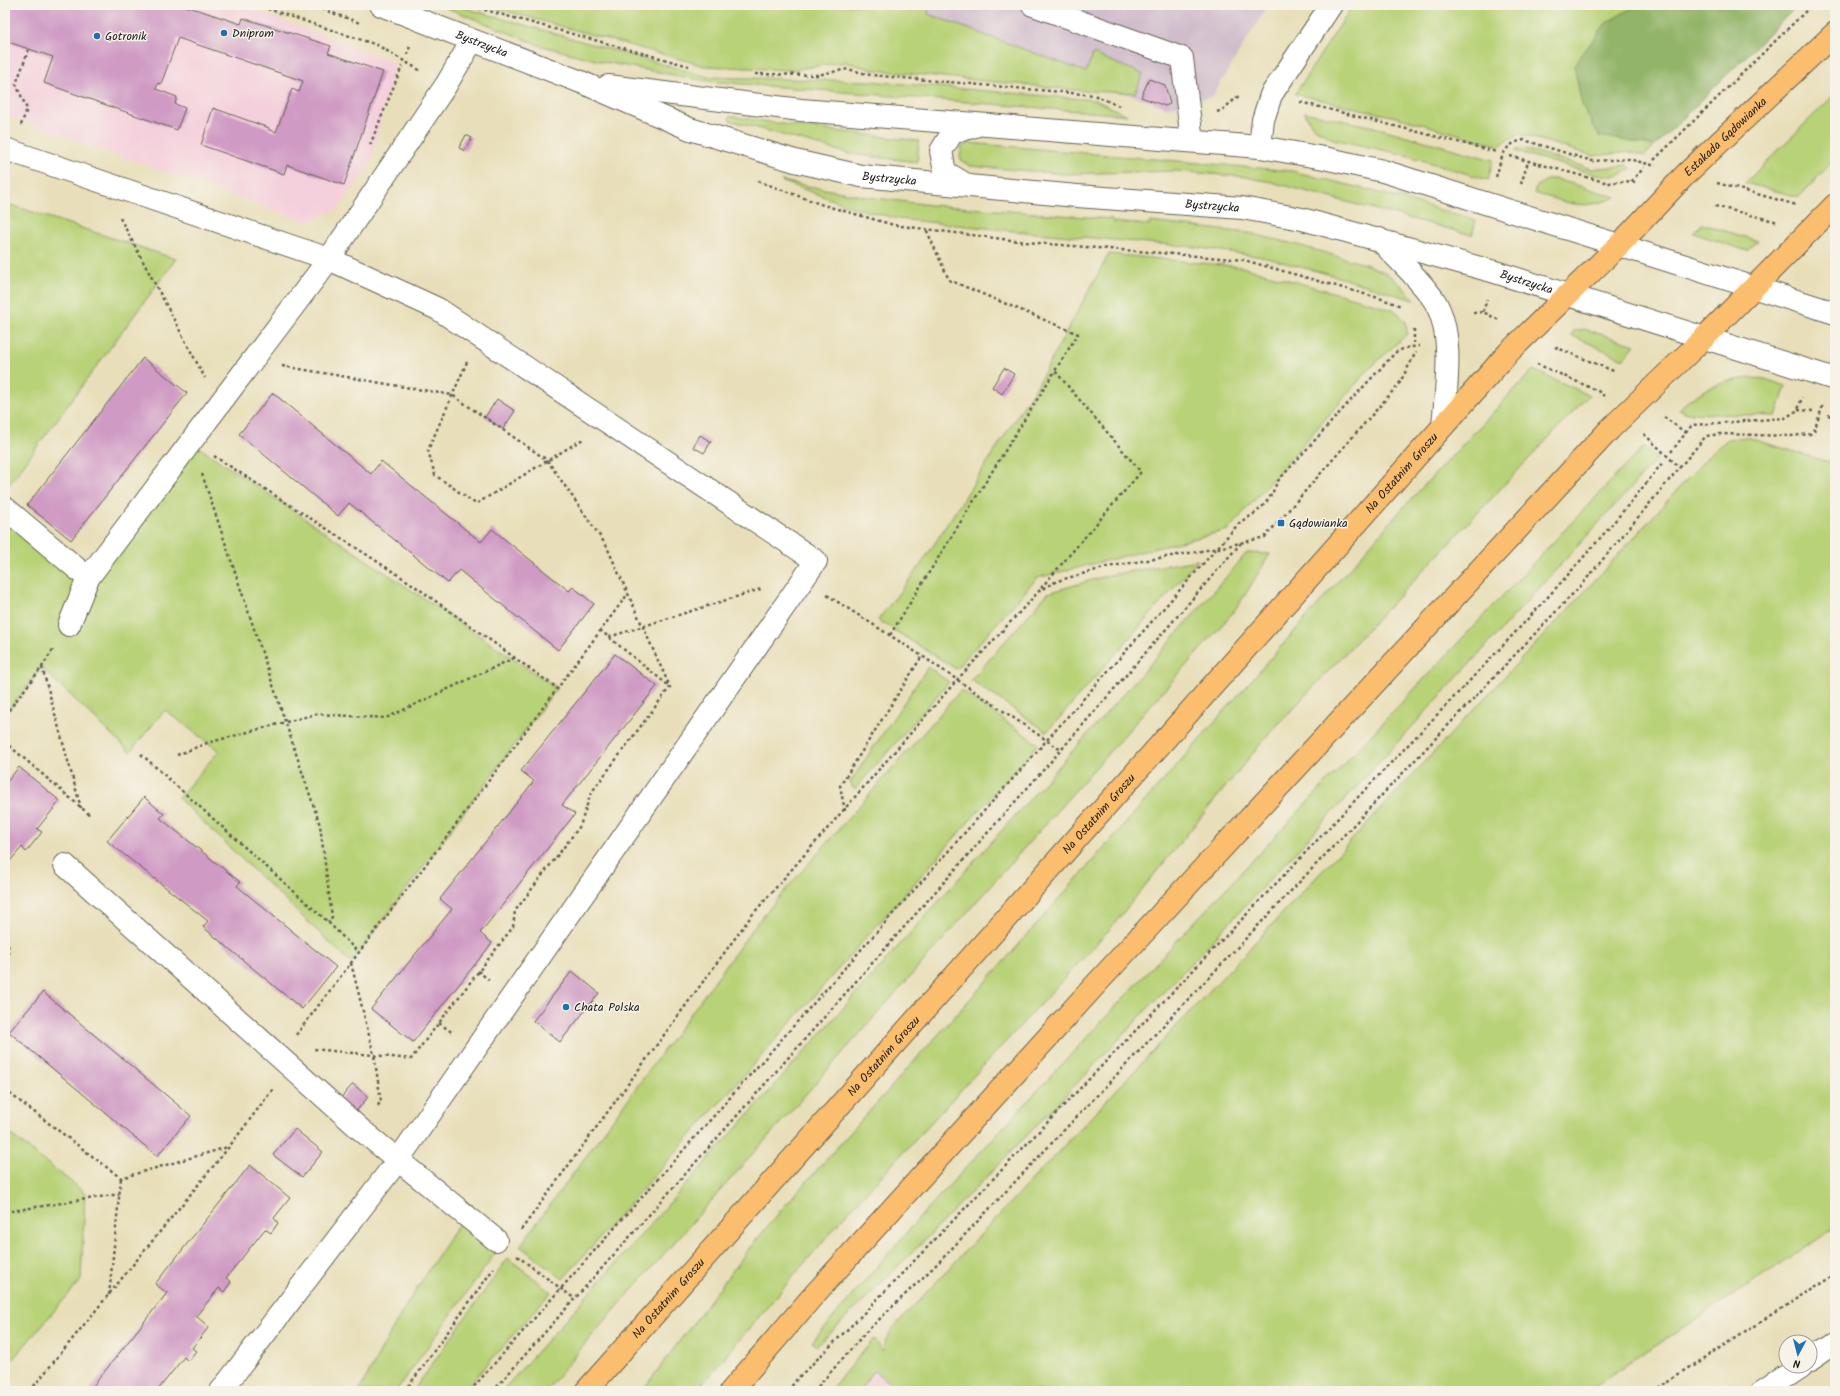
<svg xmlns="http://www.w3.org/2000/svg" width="1840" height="1396" font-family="Kalam,sans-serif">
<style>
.built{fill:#f4cfdc}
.industrial{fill:#d0bdcc}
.green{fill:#b8d277;stroke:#6a774a}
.forest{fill:#92b468;stroke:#576842}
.building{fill:#cf9ac4}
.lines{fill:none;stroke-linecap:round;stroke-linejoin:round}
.minor-casing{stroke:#636053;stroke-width:24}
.major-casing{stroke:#636053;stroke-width:24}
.path{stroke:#636053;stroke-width:2.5;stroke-dasharray:3 3;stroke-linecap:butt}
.minor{stroke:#fff;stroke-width:22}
.major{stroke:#fbbd6e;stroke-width:22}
.poi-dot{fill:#1f6fb2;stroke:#f7f3e8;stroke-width:1.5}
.labels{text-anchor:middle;stroke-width:3;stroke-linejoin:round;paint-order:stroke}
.poi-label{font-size:12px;fill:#1c1c1c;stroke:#f7f3e8;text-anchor:start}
.street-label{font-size:12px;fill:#1c1c1c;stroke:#f7f3e8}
</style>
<rect width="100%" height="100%" fill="#f7f3e8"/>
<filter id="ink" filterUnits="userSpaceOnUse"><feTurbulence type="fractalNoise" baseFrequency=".025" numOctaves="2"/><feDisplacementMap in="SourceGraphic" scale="8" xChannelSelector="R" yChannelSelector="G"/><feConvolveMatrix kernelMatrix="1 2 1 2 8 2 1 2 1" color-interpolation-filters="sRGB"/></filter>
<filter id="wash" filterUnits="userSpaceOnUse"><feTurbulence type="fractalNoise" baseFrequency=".012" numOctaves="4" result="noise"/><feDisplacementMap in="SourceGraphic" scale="16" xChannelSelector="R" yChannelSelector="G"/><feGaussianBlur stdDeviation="0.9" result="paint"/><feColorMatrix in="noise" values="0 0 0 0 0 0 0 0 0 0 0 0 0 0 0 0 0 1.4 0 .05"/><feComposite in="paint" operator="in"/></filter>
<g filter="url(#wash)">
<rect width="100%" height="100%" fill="#e8dfba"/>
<!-- built -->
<path class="built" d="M5 5H242L395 63 371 162 338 209 306 222 5 115Z
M874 1339 911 1391H829Z"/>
<!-- industrial -->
<path class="industrial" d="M882 5H1268L1212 97 1167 108Z"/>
<!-- green -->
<path class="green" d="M440 5H454L708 77 869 81 1095 100 1127 115 706 81 599 61 539 45Z
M484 5H929L928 14 1086 72 1093 54 1143 74 1135 93 1086 91 874 70 845 62 791 70 705 66Z
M1353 5H1798L1644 156 1631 152 1593 156 1521 134 1508 139 1500 146 1400 118 1295 94Z
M1835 94V159L1799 197 1745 183Z
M1304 112 1378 128 1493 160 1488 180 1405 155 1333 139 1313 127Z
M730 116 795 126 919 141 917 162 850 154 729 120Z
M969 143 1292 171 1384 194 1476 220 1472 235 1271 182 1245 177 1176 171 1063 174 970 166 962 161 960 156 962 147Z
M1522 148 1592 169 1627 165 1631 168C1624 177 1608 177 1597 175L1515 151Z
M1548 179H1556L1616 197C1581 212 1568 202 1534 193L1537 186Z
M781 181 868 197 931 205 1112 219 1113 222 1149 225 1150 222 1249 233 1294 244 1368 265 1386 273 1402 286 1414 300 1335 276 1263 257 1194 247 1024 232 899 219 855 208Z
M5 203 176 259 5 490Z
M1702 224 1758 241 1747 251 1693 233Z
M1109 254 1242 267 1375 304 1397 312 1406 322 1407 334 1368 370 1228 530 1037 578 956 669 878 620 922 563 1038 384Z
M1584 329 1635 345 1623 359 1571 335 1574 331Z
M1533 370 1589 395 1267 736 1109 930 848 1212 696 1391H642L751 1246 789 1201 1015 949 1401 510Z
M1752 378 1765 379 1786 386 1776 416 1687 413 1679 409C1700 389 1723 380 1752 378Z
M1746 437 1835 464V1228L1586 1391H887L892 1384 874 1371 859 1391H829L874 1339 883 1351 885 1342 892 1329 1587 589 1711 453 1728 439Z
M191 442 557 688 351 963 178 798 219 751 165 710 130 752 42 668 5 715V508L88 578Z
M1644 446 1657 459C1485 648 1312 837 1135 1022 1031 1132 926 1241 817 1346L812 1342 920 1217 1185 932Z
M1247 553 1270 554 1240 603 1229 617 594 1333 551 1385 545 1391H502L1159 654Z
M1198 560 1047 732 971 680 1048 593 1109 575Z
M928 667 949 682 856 788H853L850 782Z
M961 690 1038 744 563 1279 520 1246 760 919Z
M5 1130 85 1193 81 1280 5 1368Z
M459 1223 496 1252 396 1391H359L402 1312Z
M508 1258 551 1292 464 1391H413Z"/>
<!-- forest -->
<path class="forest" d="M1637 5H1798L1655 146 1599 136 1582 105 1574 65 1606 23Z"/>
<g id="blocks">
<!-- building -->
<path class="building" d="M5 5H183L241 24 243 18 331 46 328 53 383 72 344 185 287 165 284 174 201 145 213 108 269 128V130L276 132 292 89 299 92 303 81 178 38 161 84 158 83 156 89 177 97 175 104 185 108 177 130 44 83 53 57 5 41Z
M1149 79 1165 85 1170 104 1165 106 1141 97Z
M466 135 472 138 465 151 459 148Z
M143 358 187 393 71 540 27 505Z
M1004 368 1014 374 1002 394 992 387Z
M273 393 371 474 381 461 481 542 492 529 569 591 573 587 594 604 558 650 459 570 448 583 349 503 338 516 239 434Z
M497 399 515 411 503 429 485 417Z
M700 435 711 442 704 453 693 447Z
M615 654 657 686 562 805 575 814 480 933 492 943 413 1042 371 1009 452 909 440 899 534 781 521 771Z
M19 767 60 801 37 829 42 832 26 852 22 847 5 867V784Z
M144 797 164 814 160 818 240 882 237 886 336 967 302 1009 203 927 208 921 107 841Z
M572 971 599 993 560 1042 533 1021Z
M43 992 191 1116 157 1156 9 1032Z
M353 1084 368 1097 354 1114 339 1100Z
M295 1129 323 1152 302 1177 273 1155Z
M250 1165 290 1198 274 1218 278 1223 271 1233 265 1229 226 1278 231 1282 224 1292 219 1288 196 1316 209 1327 192 1348 196 1351 188 1361 184 1357 157 1391H89L167 1293 155 1284Z"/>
</g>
</g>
<g filter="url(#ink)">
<use href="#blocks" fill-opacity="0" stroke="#636053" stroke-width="1"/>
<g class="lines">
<defs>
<g id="minor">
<path id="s1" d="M381 5 581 82 690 129 795 161 861 176 1077 196 1242 208 1302 219 1495 272 1835 379"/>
<path d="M1033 5 1182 58 1192 141"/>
<path d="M608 86 801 110 1260 147 1324 158 1383 171 1835 313"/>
<path d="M1260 147 1263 120 1271 95 1331 5"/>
<path d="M5 149 329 259 438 309 816 561 398 1160 221 1391"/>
<path d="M967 185 945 172 941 151 952 133 975 126"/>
<path d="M1379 239C1397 259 1419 278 1434 300 1455 333 1446 389 1443 426"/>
<path d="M5 508 88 578"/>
<path d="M69 625 88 578 329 259 446 85 472 41"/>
<path d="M65 865 360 1129 496 1240"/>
<path d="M1810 1360 1835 1343"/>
<path d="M1762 1391 1800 1366"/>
</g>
<g id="major">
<path id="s2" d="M586 1391 1509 352 1620 244 1686 174 1835 33"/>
<path d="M731 1391 813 1296 1097 983 1610 429 1704 338 1835 205"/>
</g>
</defs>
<!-- minor casing -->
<use href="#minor" class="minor-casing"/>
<!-- major casing -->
<use href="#major" class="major-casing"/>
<!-- path -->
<path class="path" d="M256 5 377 45 421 71
M311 5 360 23
M467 5 689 66
M407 55 410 46
M755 74 817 75 848 69 870 75 1094 95 1119 106
M1300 102 1497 152
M1217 112 1222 110 1240 95
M21 125 27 109 16 84 29 49
M370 145 402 66
M1510 156 1608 183 1631 181 1638 183
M1654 160 1812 5
M1496 177C1502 158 1502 144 1524 140L1592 161 1629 159 1656 166
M758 181 823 205 894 225 1026 242 1244 260 1382 299 1401 306
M1631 181 1644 168
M1717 183 1797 205
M1521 184 1528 162
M1715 206 1778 222
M120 218 205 378
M1483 312 1487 299
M1473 313 1483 312 1499 320
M1414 329V343
M1555 347 1616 372
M467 362 428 450 435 475 476 504 583 439
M1537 364 1598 391 1604 396
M282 366 452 395 547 460 606 545 670 687 591 793 580 826 515 911 513 927 411 1059 314 1049
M1798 410 1814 411
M1828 415 1835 417
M1664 417 1686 433
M1644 434 1680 468
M1671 452 1692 425 1785 418 1798 410 1802 397
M214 456 409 582 557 688
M202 474 320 825 332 917 328 922
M1041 588 1141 472 1055 371
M827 595 922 656 1061 750
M600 630 669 686
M890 635 1078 334 949 280 926 229
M609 637 761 589
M42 667 81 808
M5 715 42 667 54 648
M5 742 91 816
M141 754 328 922 358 952
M177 755 207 743 316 714 386 718 514 658
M845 811 840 786 922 656
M5 941H7L9 950 5 963
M351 963 374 1055 381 1101 377 1107
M478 971 489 980
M439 1023 453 1033
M296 1035 443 842 627 595
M5 1090 121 1178 228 1147
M5 1212 119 1194
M521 1230 752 915 957 680 1040 590 1057 581 1107 567 1219 548 1265 537 1399 384 1416 352
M517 1256 575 1299
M109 1295 121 1178
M30 1391 229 1147 273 1089
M405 1391 494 1268
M470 1391 1241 521C1258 514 1271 500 1277 482L1352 399 1396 352 1405 348 1420 346
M493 1391 1061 750 1241 543
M788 1391 797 1379 862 1315C1029 1142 1196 968 1362 793 1465 685 1571 579 1663 462
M814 1391 866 1332 939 1262 1583 583 1706 436 1721 434 1791 436 1810 434 1814 431 1823 405
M1653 1391 1835 1275"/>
<!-- minor -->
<use href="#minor" class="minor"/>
<!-- major -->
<use href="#major" class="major"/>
</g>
</g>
<!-- markers -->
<g class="poi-dot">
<circle cx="224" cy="33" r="4"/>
<circle cx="97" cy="36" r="4"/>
<rect x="1277" y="519" width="8" height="8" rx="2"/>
<circle cx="566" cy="1007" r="4"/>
</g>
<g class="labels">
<!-- poi labels -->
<g class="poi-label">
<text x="232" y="37">Dniprom</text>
<text x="105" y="40">Gotronik</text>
<text x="1289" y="527">Gądowianka</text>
<text x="574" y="1011">Chata Polska</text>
</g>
<!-- street labels -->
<g class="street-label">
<text dy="4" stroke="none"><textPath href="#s1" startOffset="108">Bystrzycka</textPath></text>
<text dy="4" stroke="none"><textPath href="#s2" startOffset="1695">Estakada Gądowianka</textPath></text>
<text dy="4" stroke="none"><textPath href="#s1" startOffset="539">Bystrzycka</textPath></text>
<text dy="4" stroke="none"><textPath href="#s1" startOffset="863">Bystrzycka</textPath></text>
<text dy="4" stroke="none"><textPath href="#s1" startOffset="1187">Bystrzycka</textPath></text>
<text dy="4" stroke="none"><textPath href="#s2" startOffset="1228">Na Ostatnim Groszu</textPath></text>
<text dy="4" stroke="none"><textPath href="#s2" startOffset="772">Na Ostatnim Groszu</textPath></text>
<text dy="4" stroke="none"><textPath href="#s2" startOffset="448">Na Ostatnim Groszu</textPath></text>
<text dy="4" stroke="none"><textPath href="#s2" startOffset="124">Na Ostatnim Groszu</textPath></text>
</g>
</g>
<!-- margin -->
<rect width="1840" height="1396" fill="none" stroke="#f7f3e8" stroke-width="20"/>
<!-- north arrow -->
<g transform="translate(1798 1354) rotate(187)"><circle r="19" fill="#f7f3e8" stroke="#9f9d96"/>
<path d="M0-3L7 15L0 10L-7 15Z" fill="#1f6fb2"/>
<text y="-6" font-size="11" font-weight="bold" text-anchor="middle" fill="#1c1c1c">N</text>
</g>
</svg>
